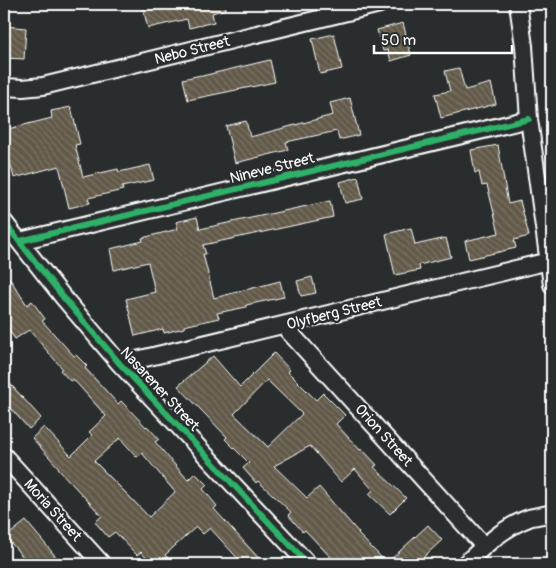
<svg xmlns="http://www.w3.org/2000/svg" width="556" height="568" font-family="Pangolin,sans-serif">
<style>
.building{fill:url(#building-back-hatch);stroke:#fff;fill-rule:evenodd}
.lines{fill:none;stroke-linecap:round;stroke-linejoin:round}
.street-casing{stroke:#fff;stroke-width:20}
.street{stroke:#2a2d2e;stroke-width:16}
.cycleway-casing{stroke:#2a2d2e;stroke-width:9}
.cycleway{stroke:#2db169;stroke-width:6}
.labels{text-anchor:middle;stroke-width:4.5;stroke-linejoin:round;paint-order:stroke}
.street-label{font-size:15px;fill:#fff;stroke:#2a2d2e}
</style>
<defs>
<pattern id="building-back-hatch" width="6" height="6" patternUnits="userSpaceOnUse" patternTransform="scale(1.25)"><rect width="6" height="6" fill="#625a4a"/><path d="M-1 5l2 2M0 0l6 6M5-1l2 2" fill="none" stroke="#7a7365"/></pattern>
</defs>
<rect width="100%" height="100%" fill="#2a2d2e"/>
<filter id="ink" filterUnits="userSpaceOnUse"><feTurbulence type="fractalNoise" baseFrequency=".02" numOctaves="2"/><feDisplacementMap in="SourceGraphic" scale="10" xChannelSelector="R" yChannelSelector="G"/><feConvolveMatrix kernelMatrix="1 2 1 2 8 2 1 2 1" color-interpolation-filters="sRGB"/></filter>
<g filter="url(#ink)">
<!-- building -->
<path class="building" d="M142 4H225L226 9 212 13 214 22 189 28 187 19 148 28Z
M403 23 411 55 391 61 388 50 383 51 377 30Z
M4 26 26 28 24 59 4 58Z
M334 34 342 69 320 74 312 39Z
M270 60 275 82 188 100 183 79 201 75 202 76Z
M459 68 465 90 491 83 496 104 441 118 435 94 450 91 445 71Z
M350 98 359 135 339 140 337 131 286 142 288 150 235 163 226 126 246 121 250 137 333 115 330 103Z
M71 107 80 144 75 145 83 177 118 169 119 172 150 165 154 180 122 187 123 190 88 198 90 203 69 208 59 166 14 178 4 137V130L52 118 51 111Z
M498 145 508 204 520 201 529 236 514 240 516 248 469 259 465 241 499 233 487 185 482 186 479 172 475 173 471 150Z
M358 177 363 199 345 203 340 182Z
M330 201 333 217 203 245 206 254H203L214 298 280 281 284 297 246 305V307L217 313 219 318 184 326V328L164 333 163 329 135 336 126 299 155 292 148 262 114 270 110 249 143 241 142 238 178 229 176 222 197 217 200 229Z
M411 228 415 245 446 238 451 257 419 265 420 270 395 275 386 234Z
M4 270 27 305 32 301 45 319 42 321 74 356 76 355 87 366 85 368 118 404 121 401 146 427 147 426 159 439 155 442 188 480 195 473 207 485 203 489 217 506 214 509 264 564H243L210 528 203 534 196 527 165 555 174 564H152L141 552 137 555 115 532 108 537 95 522 102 516 58 469 59 468 32 438 44 427 71 456 92 435 89 432 106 416 73 379 70 381 60 370 62 368 29 330 15 339 4 323ZM120 438 137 457 142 453 175 492 149 517 127 494 94 461Z
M312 277 316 293 301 296 297 281Z
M274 353 290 370 288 372 316 400 323 393 345 415 336 424 360 450 362 449 377 465 374 467 406 498 390 514 369 494 373 490 355 469 341 482 310 446 274 466 307 498 319 487 359 533 358 534 387 563 428 525 442 540 416 564H337L305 530 303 532 288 515 291 512 258 481 256 483 243 468 249 463 225 439 227 437 178 386 213 356 240 387ZM267 380 302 414 268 447 234 414Z
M4 377 41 418 29 429 4 401Z
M26 521 62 564H29L6 537Z"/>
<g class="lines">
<defs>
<path id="street" d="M518 4 524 46 529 119 552 285
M4 87 23 88 43 86 380 4
M4 222 63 297 120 364 308 564
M20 241 529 119
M283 325 484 546
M120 364 549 261
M4 456 102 564
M465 564C483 547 504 527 529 518 536 516 545 515 552 513"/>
</defs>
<!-- street casing -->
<use href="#street" class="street-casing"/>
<!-- street -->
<use href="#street" class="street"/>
<defs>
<path id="cycleway" d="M4 222 63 297 120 364 308 564
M20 241 529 119"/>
</defs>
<!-- cycleway casing -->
<use href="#cycleway" class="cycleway-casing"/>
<!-- cycleway -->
<use href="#cycleway" class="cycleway"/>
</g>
</g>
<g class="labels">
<!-- street labels -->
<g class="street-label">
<text transform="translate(192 50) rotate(-14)" y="5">Nebo Street</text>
<text transform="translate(272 168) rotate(-14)" y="5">Nineve Street</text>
<text transform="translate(334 313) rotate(-14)" y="5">Olyfberg Street</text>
<text transform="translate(160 389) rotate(47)" y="5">Nasarener Street</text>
<text transform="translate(384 435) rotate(48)" y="5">Orion Street</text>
<text transform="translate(53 510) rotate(48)" y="5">Moria Street</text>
</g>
</g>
<!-- margin -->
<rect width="556" height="568" fill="none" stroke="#2a2d2e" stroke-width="20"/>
<rect x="10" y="10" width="536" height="548" fill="none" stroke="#fff" stroke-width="2" filter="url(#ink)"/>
<!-- scale -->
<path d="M374 45v8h138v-8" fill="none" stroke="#ffffff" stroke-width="2.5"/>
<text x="381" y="45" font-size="15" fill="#ffffff" stroke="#2a2d2e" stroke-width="4" paint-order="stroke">50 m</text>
</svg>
